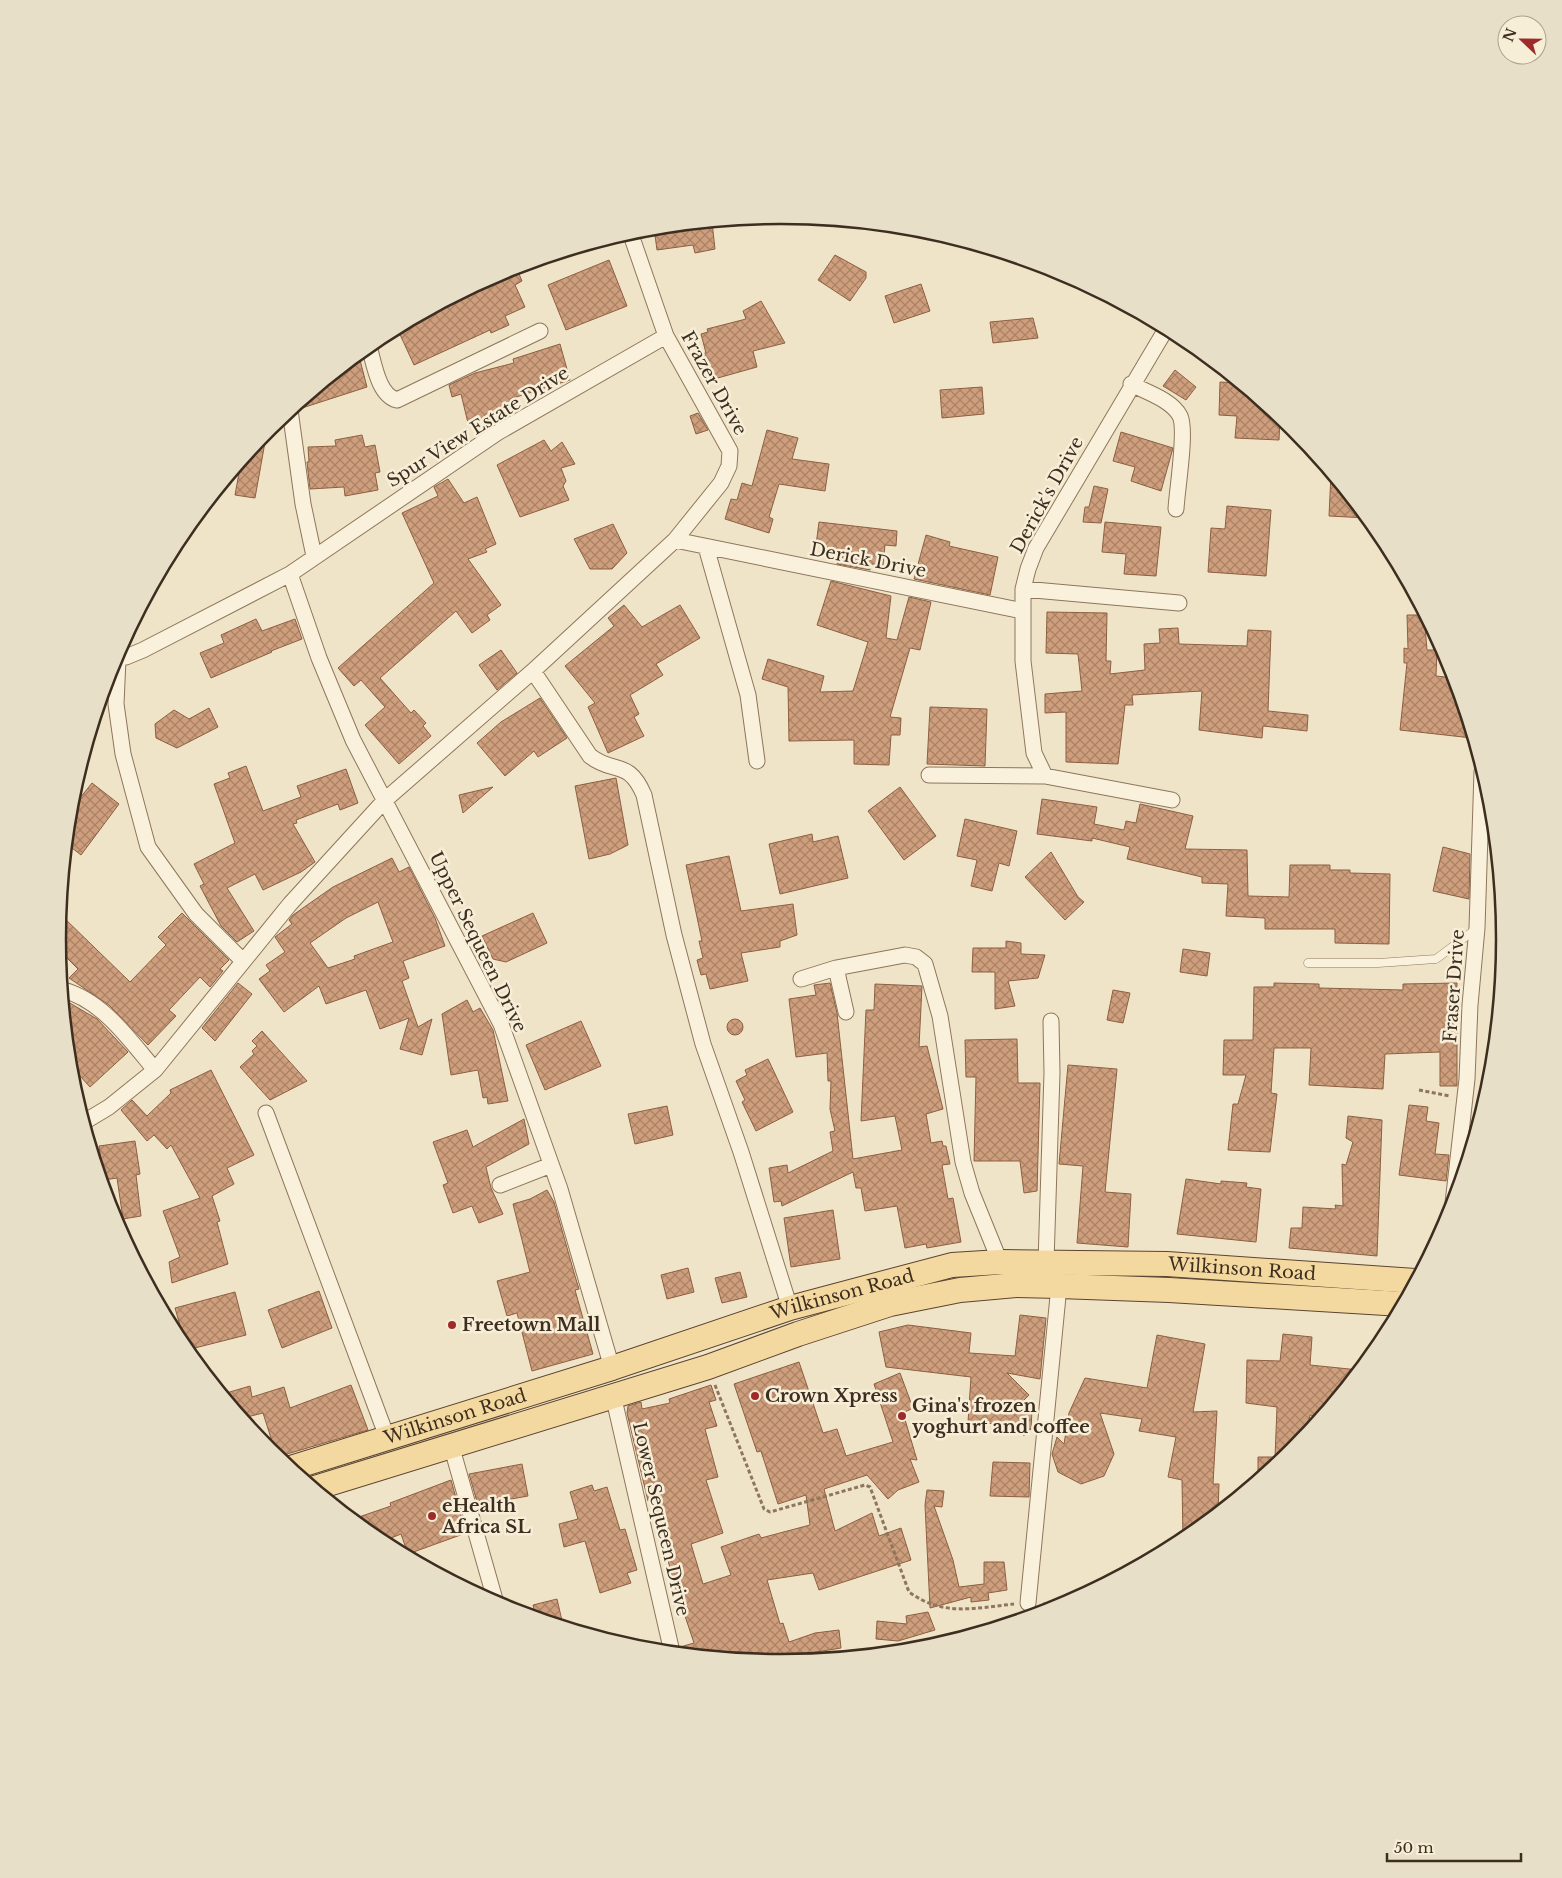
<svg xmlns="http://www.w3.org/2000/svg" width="1562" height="1878" font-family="'Libre Baskerville',serif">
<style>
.building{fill:url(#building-cross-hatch);stroke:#8d5f41;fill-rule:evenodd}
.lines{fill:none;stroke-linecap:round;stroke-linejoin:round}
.lane-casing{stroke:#8d765c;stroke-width:9}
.street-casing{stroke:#8d765c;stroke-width:17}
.primary-casing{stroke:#5b4430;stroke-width:26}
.path{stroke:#8d765c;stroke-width:3;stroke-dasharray:4 2.5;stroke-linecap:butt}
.lane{stroke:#faf1dc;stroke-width:8}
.street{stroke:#faf1dc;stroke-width:15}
.primary{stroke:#f3d9a0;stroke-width:24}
.poi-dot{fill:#9e2a2b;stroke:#f7eed8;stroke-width:2}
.labels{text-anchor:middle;stroke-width:5;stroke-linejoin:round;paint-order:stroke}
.street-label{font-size:18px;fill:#3d2e20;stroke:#f7eed8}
.poi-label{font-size:18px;font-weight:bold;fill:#3d2e20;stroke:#f7eed8;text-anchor:start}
.rim{fill:none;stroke:#3d2e20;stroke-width:2.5}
</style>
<defs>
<pattern id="building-cross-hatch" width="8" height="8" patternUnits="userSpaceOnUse" patternTransform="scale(1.25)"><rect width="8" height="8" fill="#cf9f7d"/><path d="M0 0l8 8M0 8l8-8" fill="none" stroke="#a98266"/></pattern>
</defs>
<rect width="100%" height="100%" fill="#f0e4c8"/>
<!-- building -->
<path class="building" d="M712 222 715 249 695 253 693 245 657 250 654 228Z
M835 255 866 272V278L850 301 818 280Z
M609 260 627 306 566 330 548 285Z
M516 267 522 281 515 285 525 307 505 316 509 325 491 333 490 330 414 365 397 328 479 291 477 285Z
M921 284 930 311 894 323 885 296Z
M761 301 785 343 753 351 757 367 707 381 700 354 706 353 701 334 708 332 707 329 746 319 743 311Z
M1033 318 1038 338 993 343 990 322Z
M560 344 570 380 510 399 513 411 468 423 461 394 452 397 449 385 475 373 514 363 513 359Z
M360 360 367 387 299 409 297 404 348 363Z
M1175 370 1196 387 1186 400 1163 386Z
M1220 382 1238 383 1280 417 1279 440 1235 438 1237 416 1219 415Z
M982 387 984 414 942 418 940 390Z
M698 413 708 430 696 434 690 416Z
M767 430 798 438 792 459 829 464 825 491 779 484 769 517 773 519 769 533 725 519 731 499 737 500 742 483 752 486Z
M267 431 255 498 235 495 241 462Z
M1121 432 1173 448 1161 491 1131 481 1135 467 1113 461Z
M362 435 365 447 375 445 380 472 375 473 378 490 345 496 344 487 310 489 307 462H309L308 447 336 446 335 440Z
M544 440 551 451 562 442 575 464 561 468 566 481 563 486 569 500 520 517 497 465Z
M1331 474 1357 506 1367 518 1329 516Z
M448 479 464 503 477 497 496 544 485 549 487 552 468 559 501 605 487 615 490 620 472 633 456 611 380 678 411 713 414 710 426 723 423 726 431 736 399 764 365 725 385 707 361 680 354 686 338 668 434 583 402 513 438 496 434 487Z
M1094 486 1108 489 1101 523 1083 522 1085 507H1089Z
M1227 506 1271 510 1266 576 1208 572 1211 528 1225 529Z
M819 522 897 531 896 546 885 545 883 565 870 564V570L837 564 840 555 826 553V546L816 545Z
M1105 522 1161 527 1156 576 1124 574 1126 554 1102 552Z
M613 524 627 553 612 569H590L574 539Z
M926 535 950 542 949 546 998 557 990 595 914 579Z
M831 581 891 596 886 638 897 640 909 597 931 602 920 650 910 648 890 717 901 718 900 735H891L889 765 854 764V740L789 741 788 687 762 679 768 659 824 676 820 692 853 691 868 642 817 625Z
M624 605 642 627 680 605 700 638 656 664 663 675 630 695 639 714 634 717 644 736 608 753 588 707 595 703 565 666 614 626 608 618Z
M1047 612 1107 613 1106 661H1111L1110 674 1145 670 1144 644 1160 643 1159 629 1178 628 1179 644 1247 646 1248 630 1271 631 1268 711 1308 715 1307 731 1263 726 1262 738 1199 730 1202 691 1132 695 1133 705H1125L1118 764 1066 762V712L1045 713V694L1082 691 1078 654 1046 653Z
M1407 615H1424L1427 650H1437L1436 676 1454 678 1472 738 1400 730 1407 663H1404V648L1408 649Z
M256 619 262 631 295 619 302 639 271 651 272 652 211 678 200 653 224 643 221 635Z
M501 650 517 673 497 690 479 665Z
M540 698 567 738 538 757 534 751 505 776 477 743 501 722Z
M930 707 987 709 985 766 927 764Z
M209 708 218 727 177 748 156 738 155 724 174 710 189 719Z
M246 766 263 811 301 797 297 786 346 769 358 803 340 810 338 804 296 820 297 823 293 824 315 862 301 872 263 890 255 874 227 888 254 931 237 942 221 926 200 886 204 884 194 864 235 843 214 784 230 778 228 773Z
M616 778 628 845 610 854 589 859 575 786Z
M92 783 119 804 81 855 67 844 71 798 73 793 80 798Z
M493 787 463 813 459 795Z
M900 787 936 836 904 860 868 811Z
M1042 799 1097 807 1094 824 1124 830 1126 821 1136 823 1140 804 1193 816 1185 849 1247 850 1248 896 1289 897 1290 865H1330V870H1350V873L1390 874 1389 944 1335 943V929H1265V918L1226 916 1228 884 1202 883V877L1127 859 1130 847 1092 838V841L1037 834Z
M965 819 1017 831 1009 866 999 863 992 891 971 886 977 860 957 856Z
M812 834 813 842 838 836 848 878 780 894 769 844Z
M1443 847 1470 854 1469 899 1433 891Z
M1051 852 1078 897 1084 902 1065 920 1025 877Z
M729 856 741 911 793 904 797 935 780 941V947L741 953 748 981 710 989 706 974 701 975 697 960 703 958 699 941H702L686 865Z
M392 858 399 872 409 867 435 918 445 946 403 961 409 978 402 981 418 1027 432 1019 422 1055 400 1049 409 1018 380 1029 366 990 326 1004 319 986 284 1012 259 979 270 971 266 965 285 952 275 937 292 924 289 920 293 915 333 887ZM378 902 393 942 354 956 355 959 328 968 310 943 346 918Z
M182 913 229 960 220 969 223 971 210 987 200 977 169 1010 176 1016 148 1045 109 1005 69 978 78 969 59 950 60 914 130 982 166 945 158 937Z
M533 913 547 943 506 962 493 959 482 936Z
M1006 941 1021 943V954L1045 955 1038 978 1008 981 1015 1006 995 1009V972H972L973 948H1006Z
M1183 949 1210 953 1207 976 1180 972Z
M238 983 252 994 215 1041 202 1028Z
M830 983 837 1013 853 1159 902 1150 895 1116 861 1121 866 1010H874L875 984 922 986 919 1047 927 1046 943 1109 926 1114 931 1143 942 1141 943 1146H946L950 1164 942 1165 948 1199 953 1198 961 1242 927 1248 926 1244 905 1248 897 1206 865 1211 861 1188H856L853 1172 782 1206 781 1201 774 1202 769 1168 787 1165 788 1173 833 1151 830 1132 835 1131 830 1109 831 1081H828L827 1053 796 1057 789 999 816 995 814 985Z
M1274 983 1319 984V988L1403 990V984L1457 983V1086H1440V1052L1385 1054 1383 1089 1309 1085 1311 1048H1274L1271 1093 1277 1094 1270 1152 1228 1150 1233 1104H1238L1246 1075H1223L1224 1040H1253L1254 987H1274Z
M1113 990 1130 993 1123 1023 1107 1020Z
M467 1000 473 1012 480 1008 493 1030 508 1101 488 1104 487 1097 483 1098 478 1070 451 1075 442 1014Z
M68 1002 97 1019 128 1052 90 1087 70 1065 65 1010Z
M727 1027a8 8 0 1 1 16 0a8 8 0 1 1-16 0Z
M581 1021 601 1066 545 1090 526 1045Z
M262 1031 307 1081 270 1100 240 1067 254 1054 252 1051 257 1046 252 1041Z
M1017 1039 1018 1083H1040L1037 1191 1024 1193 1020 1161H974L976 1077H966L965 1040Z
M768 1059 793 1112 756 1131 742 1102 745 1100 736 1081 747 1075 745 1070Z
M1068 1065 1117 1069 1105 1192 1131 1194 1128 1247 1077 1243 1083 1166 1059 1164Z
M211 1070 254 1155 227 1168 234 1184 212 1196 220 1221 217 1222 228 1264 172 1283 169 1262 180 1257 163 1211 200 1198 171 1145 167 1149 154 1135 147 1141 121 1110 132 1100 147 1116 171 1093 170 1090Z
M1409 1105 1428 1107 1426 1121 1439 1123 1435 1154 1449 1155 1446 1181 1399 1175Z
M667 1106 673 1135 635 1144 628 1114Z
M1348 1116 1382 1120 1377 1256 1289 1248 1291 1228H1302L1303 1207 1336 1209 1335 1205 1343 1206 1342 1164 1346 1165 1353 1142 1346 1138Z
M524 1119 529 1144 486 1167 491 1188 503 1214 479 1223 472 1206 453 1213 443 1185 448 1183 433 1142 467 1130 473 1147Z
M135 1141 140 1174 136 1175 141 1216 123 1219 117 1178 104 1180 99 1146Z
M1186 1179 1221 1184V1181L1247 1183 1246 1187 1261 1189 1256 1242 1177 1234Z
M547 1190 554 1202 575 1276 579 1289 575 1290 593 1354 532 1371 517 1313 507 1316 497 1281 530 1272 513 1204 530 1199Z
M833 1210 840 1259 791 1267 784 1218Z
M688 1268 694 1292 667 1299 661 1275Z
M740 1272 747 1297 722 1303 715 1278Z
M319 1291 332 1328 282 1348 268 1310Z
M235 1292 246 1335 187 1350 175 1308Z
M1020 1315 1046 1318 1040 1379 1007 1373 1029 1395 1023 1401 1032 1410 1031 1429 1024 1436 1013 1425 968 1422 971 1377 886 1367 879 1332 908 1325 971 1333 969 1353 1015 1356Z
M1283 1334 1312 1337 1310 1365 1359 1370 1320 1417 1310 1415 1306 1434 1292 1451 1258 1479V1457H1275L1277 1407 1246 1403 1247 1360 1280 1361Z
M1157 1335 1205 1344 1193 1412 1217 1411 1213 1484H1219L1218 1512 1183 1541 1182 1480 1168 1477 1176 1437 1139 1431 1142 1419 1100 1413 1114 1454 1104 1476 1081 1484 1058 1472 1052 1454 1057 1437 1064 1444 1069 1413 1085 1378 1147 1388Z
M799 1362 823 1433 837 1429 846 1456 893 1442 874 1384 900 1373 913 1408 903 1413 917 1460 910 1459 919 1482 898 1490 888 1499 867 1475 824 1489 835 1531 872 1513 879 1536 901 1528 911 1560 819 1590 813 1573 767 1580 780 1624 783 1623 789 1642 815 1633 839 1630 841 1648 810 1653 812 1659 781 1662 681 1653 680 1647 694 1643 674 1583 652 1500 648 1501 627 1413 628 1406 641 1402 642 1409 670 1403 669 1399 711 1385 716 1400 709 1402 717 1426 705 1429 718 1477 706 1480 723 1533 691 1544 703 1584 731 1575 721 1547 759 1534 761 1538 810 1525 806 1495 778 1504 761 1451 757 1452 734 1384Z
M351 1385 368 1430 277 1457 263 1413 243 1418 223 1394 250 1386 252 1397 284 1387 290 1408Z
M993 1462 1030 1463 1029 1497 990 1496Z
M522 1464 528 1496 478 1505 469 1474Z
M451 1480 466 1533 408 1554 401 1534 381 1542 353 1519 391 1506 390 1503Z
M592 1485 594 1491 607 1487 620 1530 625 1529 637 1570 627 1573 631 1583 600 1593 585 1541 564 1547 559 1524 578 1519 570 1492Z
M927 1490 944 1491 942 1507 934 1506 953 1560 959 1587 984 1584V1562H1004L1007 1590 988 1593 989 1600 971 1602V1597L930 1608 925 1505Z
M557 1599 563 1625 536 1617 533 1605Z
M928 1612 935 1630 898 1641 876 1639 877 1621 907 1624 906 1616Z"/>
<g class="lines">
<defs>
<path id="lane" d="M1308 963H1378L1436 959 1476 929"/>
<path id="street" d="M1166 329 1036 548 1028 569 1023 589V661L1034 753 1045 776 1172 800
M369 346C374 363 378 395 397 400L540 331
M1131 384C1146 392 1172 400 1180 416 1187 430 1177 489 1176 509
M290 410 303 504 314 556
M675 540 1023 611
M706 547 748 695 757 761
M290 574 319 658 353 740 501 1024 560 1189 612 1368
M1023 589 1179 603
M115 658 126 657 143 650 290 574 497 433 666 336
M118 659 116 704 123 754 148 847 196 914 243 961
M533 671 590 756C614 775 628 758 644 795L674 935 703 1044 741 1152 790 1308
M929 775 1045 776
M836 968 846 1012
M801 979 836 968 905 955 916 957 925 964 940 1016 963 1162 972 1193 1000 1262
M63 990C102 1000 130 1040 155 1070
M266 1113 387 1437
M84 1122 109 1107 155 1070 290 904 385 800 533 671 675 540 721 483 729 466 730 451 666 336 630 232
M500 1185 551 1165
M1453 1203 1467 1079 1470 1005 1477 928 1482 771
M1046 1262 1052 1073 1051 1021
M613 1395 672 1652
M451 1445 496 1603
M1028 1603 1059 1286"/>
<g id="primary">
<path id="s1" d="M291 1468 612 1368 790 1308 952 1265 1000 1262 1167 1264 1415 1281"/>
<path d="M315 1488 708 1367 798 1334 890 1304 960 1290 1016 1285 1059 1286 1169 1290 1402 1304"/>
</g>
</defs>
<!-- lane casing -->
<use href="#lane" class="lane-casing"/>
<!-- street casing -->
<use href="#street" class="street-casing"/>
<!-- primary casing -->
<use href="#primary" class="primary-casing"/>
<!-- path -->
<path class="path" d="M1419 1090 1450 1096
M715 1385 764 1509 770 1512 865 1485 870 1487 909 1592C944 1617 974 1608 1014 1604
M1043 1604 1062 1605"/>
<!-- lane -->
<use href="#lane" class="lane"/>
<!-- street -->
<use href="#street" class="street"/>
<!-- primary -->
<use href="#primary" class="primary"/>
</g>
<!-- markers -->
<g class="poi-dot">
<circle cx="452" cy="1325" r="5"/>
<circle cx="755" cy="1396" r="5"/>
<circle cx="902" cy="1416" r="5"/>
<circle cx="432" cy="1516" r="5"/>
</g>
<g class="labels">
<!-- street labels -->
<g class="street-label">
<text transform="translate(714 383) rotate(61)" y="6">Frazer Drive</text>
<text transform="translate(478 427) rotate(-32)" y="6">Spur View Estate Drive</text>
<text transform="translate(1047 495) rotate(-61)" y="6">Derick's Drive</text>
<text transform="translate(868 560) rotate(11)" y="6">Derick Drive</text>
<text transform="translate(478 942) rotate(64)" y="6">Upper Sequeen Drive</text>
<text transform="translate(1454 986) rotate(-86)" y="6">Fraser Drive</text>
<text dy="6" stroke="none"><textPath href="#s1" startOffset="982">Wilkinson Road</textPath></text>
<text dy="6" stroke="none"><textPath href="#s1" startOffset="578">Wilkinson Road</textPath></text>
<text dy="6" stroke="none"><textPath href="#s1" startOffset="172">Wilkinson Road</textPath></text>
<text transform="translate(661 1519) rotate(77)" y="6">Lower Sequeen Drive</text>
</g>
<!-- poi labels -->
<g class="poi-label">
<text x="462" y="1331">Freetown Mall</text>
<text x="765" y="1402">Crown Xpress</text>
<text x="912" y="1412">Gina's frozen<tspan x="912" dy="21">yoghurt and coffee</tspan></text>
<text x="442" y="1512">eHealth<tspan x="442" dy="21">Africa SL</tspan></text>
</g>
</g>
<!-- crop -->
<path d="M0 0H1562V1878H0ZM66 939a715 715 0 1 1 1430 0a715 715 0 1 1-1430 0Z" fill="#e8dfc9" fill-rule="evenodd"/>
<path class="rim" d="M66 939a715 715 0 1 1 1430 0a715 715 0 1 1-1430 0Z"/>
<!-- north arrow -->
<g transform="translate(1522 40) rotate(292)"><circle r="24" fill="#f7eed8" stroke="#ada18e"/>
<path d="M0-4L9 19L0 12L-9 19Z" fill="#9e2a2b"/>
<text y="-8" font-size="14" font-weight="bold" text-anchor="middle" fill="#3d2e20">N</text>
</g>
<!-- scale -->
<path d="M1387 1853v8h134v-8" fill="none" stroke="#3d2e20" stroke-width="2.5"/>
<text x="1394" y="1853" font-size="15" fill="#3d2e20" stroke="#f7eed8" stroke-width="4" paint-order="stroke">50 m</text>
</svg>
